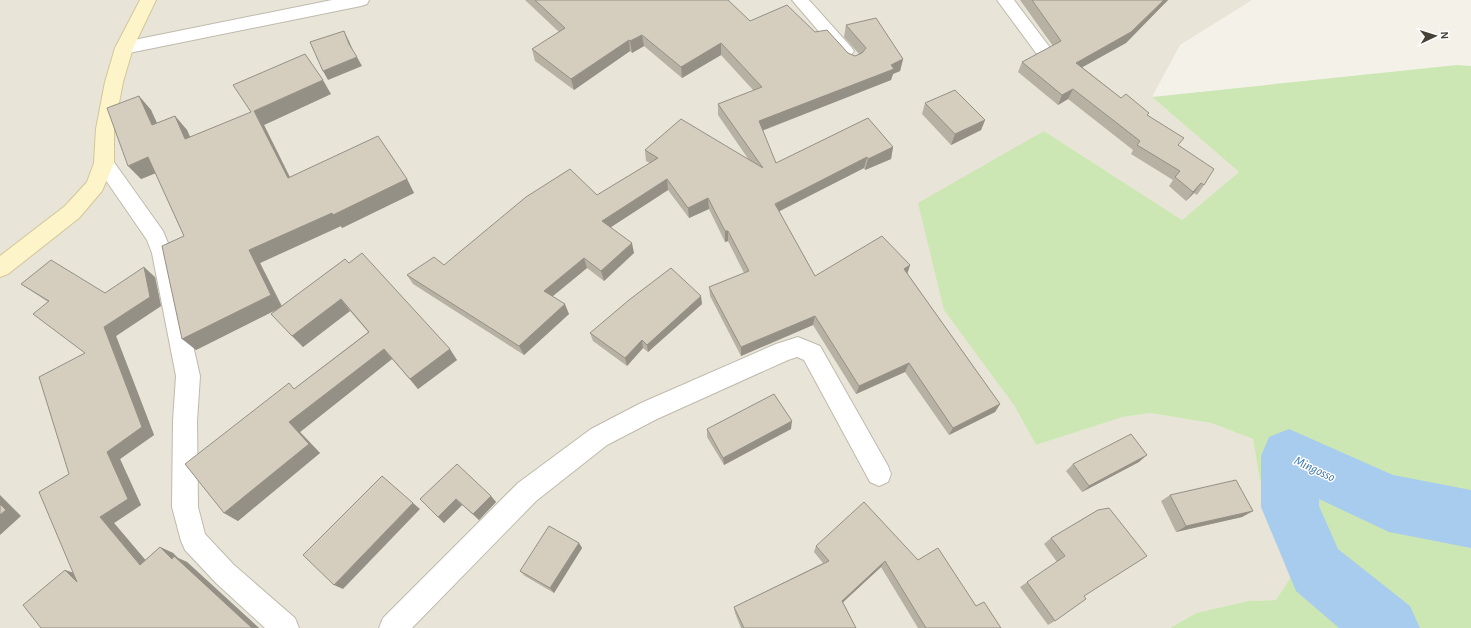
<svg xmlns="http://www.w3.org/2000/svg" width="1471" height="628" font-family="'Alegreya Sans',sans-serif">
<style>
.residential{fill:#e8e4d7}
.green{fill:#cce7b3}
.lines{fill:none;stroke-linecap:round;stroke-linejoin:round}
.river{fill:#a8ccee;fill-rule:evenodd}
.street-casing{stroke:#bfbaac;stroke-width:2}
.secondary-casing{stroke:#d2c79a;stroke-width:2}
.street{fill:#fff;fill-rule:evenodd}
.secondary{fill:#fdf4ca;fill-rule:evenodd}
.wall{fill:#b7b1a4}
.shaded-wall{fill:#959086}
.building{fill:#d5cebf;stroke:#959086}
.labels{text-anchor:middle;stroke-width:3;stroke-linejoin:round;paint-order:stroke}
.water-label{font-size:13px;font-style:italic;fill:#3373b0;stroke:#fff}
</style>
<rect width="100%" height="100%" fill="#f4f1e9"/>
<!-- residential -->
<path class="residential" d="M0 0H1252L1180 45 1152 97 1239 172 1182 220 1044 131 1014 405 1036 445 1123 417 1150 413 1211 423 1253 439 1259 476 1277 528 1297 567 1276 600 1248 601 1196 613 1170 628H0Z"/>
<!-- green -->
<path class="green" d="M1457 65 1471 66V628H1170L1196 613 1248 601 1276 600 1297 567 1277 528 1259 476 1253 439 1211 423 1150 413 1123 417 1036 445 1014 405 944 310 918 203 1044 131 1182 220 1239 172 1152 97Z"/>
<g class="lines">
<!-- river -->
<path class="river" d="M1289 429 1393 475 1471 490V548L1389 532 1319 499V506L1338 549 1410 606 1420 628H1339L1296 591 1261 507V456L1269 437Z"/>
<defs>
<path id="street" d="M332 0H369L367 4 361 6 124 54 118 52 115 48 118 44 124 42Z
M792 0H809L851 47 854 51 851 55 845 57 839 55Z
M997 0H1014L1048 45 1051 49 1048 53 1042 55 1036 53Z
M104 156 111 158 163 231 172 253 200 376 197 421 198 507 205 534 234 565 295 618 299 628H265L216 583 185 550 181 541 172 507 173 421 176 376 152 253 147 240 94 163 97 158Z
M798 337 820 346 888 466 891 474 888 482 879 486 870 482 804 360 797 357 788 360 657 419 607 445 536 501 412 628H379L383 618 518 483 591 429 641 403 776 344Z"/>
<path id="secondary" d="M140 0H156L133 48 123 82 114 129V163L102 191 79 218 8 274 0 277V256L65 206 87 182 94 163 96 129 105 82 115 48Z"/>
</defs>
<!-- street casing -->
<use href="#street" class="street-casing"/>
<!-- secondary casing -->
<use href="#secondary" class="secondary-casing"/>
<!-- street -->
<use href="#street" class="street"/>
<!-- secondary -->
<use href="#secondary" class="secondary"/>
</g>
<!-- wall -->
<path class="wall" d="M525 0H728L750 21 815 32 848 53 855 56 859 54 844 37 846 25 903 59 900 71 893 74 891 80 762 131 776 163 893 147 891 159 865 170 864 168 779 211 815 276 910 265 907 273 1000 404 995 412 949 435 905 372 856 394 813 325 741 356 710 296 709 287 744 273 728 241 725 242 709 209 689 218 668 190 611 227 634 253 604 281 587 268 553 296 569 314 524 355 413 284 407 275 444 265 597 195 650 163 646 161 645 150 749 160 718 115V104L754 91 721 55 682 78 644 46 632 53 630 51 574 90 535 61 532 49 559 32Z
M1020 0H1168L1126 43 1082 67 1121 98 1148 115 1179 145 1204 185 1197 195 1194 193 1186 201 1169 186 1173 180 1131 154 1133 150 1068 99 1058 105 1018 72 1022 62 1053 46Z
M331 94 264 125 290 177 407 179 414 193 342 228 341 226 260 263 282 306 345 259 457 360 418 389 392 359 300 432 320 453 238 521 224 513 295 388 368 332 350 311 303 347 279 308 196 350 184 236 156 173 141 179 139 96 151 110 157 123 175 116 187 130 190 137Z
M925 103 985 120 981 130 951 145 922 114Z
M155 277 161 306 116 336 154 435 120 459 141 505 114 523 145 560 160 547 173 553 178 558 187 562 259 628H41L65 570 73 573 69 474 85 353 48 302 21 284 105 293Z
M702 304 648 352 643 348 627 366 593 341 590 333Z
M707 429H791L724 465 707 437Z
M1139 462 1082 492 1066 471 1073 464Z
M1170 495 1253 511 1242 517 1176 532 1161 501Z
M491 496 496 502 479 520 462 505 444 523 420 499Z
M1098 510 1055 621 1048 625 1020 587 1057 562 1044 544 1051 538Z
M579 543 582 548 554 593 525 576 520 571Z
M816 546 918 560 976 606 1001 628H918L881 567 843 602 856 628H741L735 613 734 607 823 563 814 552Z"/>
<!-- shaded-wall -->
<path class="shaded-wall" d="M1164 0H1168L1126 43 1072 73 1076 63Z
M344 31 349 41 354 53 349 44Z
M642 35 644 46 632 53 630 41Z
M629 40 630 51 574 90 571 79Z
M721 43V55L682 78 681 67Z
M357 57 362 66 328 80 323 71Z
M903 59 900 71 893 74 891 80 758 132 759 121Z
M323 80 331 94 264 125 297 192 288 178 254 111Z
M1073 89 1068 99 1058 105 1062 95Z
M139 96 151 110 164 139 152 125Z
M175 116 187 130 197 153 185 139Z
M985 120 981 130 951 145 955 134Z
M893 147 891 159 865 170 868 159Z
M148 157 161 171 141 179 128 166Z
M867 157 864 168 774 214 775 204Z
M407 179 414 193 342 228 341 226 260 263 282 307 196 350 182 339 249 250Z
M667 179 668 190 605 231 602 221Z
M1201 183 1194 193 1186 201 1193 192Z
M708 198 709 209 689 218 688 208Z
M725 231H728V241L725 242Z
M632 243 634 253 604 281 601 271Z
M584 258 587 268 548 300 544 291Z
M910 265 907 275 904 269Z
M144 267 155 277 161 306 116 336 154 435 120 459 141 505 114 523 154 570 140 565 100 517 107 452 104 327Z
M701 296 702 304 648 352 647 345Z
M341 299 350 311 303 347 292 336Z
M565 304 569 314 524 355 519 346Z
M815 316 813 325 741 356V347Z
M642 340 643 348 627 366 625 358Z
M384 349 392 359 300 432 320 453 238 521 224 513 289 422Z
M450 349 457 360 418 389 410 379Z
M909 363 905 372 856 394 859 386Z
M1000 404 995 412 949 435 953 428Z
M792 421 791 429 724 465 723 458Z
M1147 455 1139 462 1082 492 1089 486Z
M0 495 21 516 0 535Z
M491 496 496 502 479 520 473 514Z
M456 499 462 505 444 523 438 517Z
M413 503 420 509 343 589 334 585Z
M1253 511 1242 517 1176 532 1186 526Z
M579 543 582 548 554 593 550 588Z
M160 547 173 553 178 558 187 562 259 628H252L172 559Z
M885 561 881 567 839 606 842 601Z
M65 570 80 575 77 582Z"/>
<!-- building -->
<path class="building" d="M535 0H728L750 21 787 5 815 32 827 30 848 53 855 56 862 53 866 48 846 25 876 18 903 59 891 65 894 69 759 121 776 163 868 118 893 147 868 159 867 157 775 204 815 276 882 236 910 265 904 269 1000 404 953 428 909 363 859 386 815 316 741 347 709 287 749 271 728 231H725L708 198 688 208 667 179 602 221 632 243 601 271 584 258 544 291 565 304 519 346 407 275 434 257 444 265 526 197 570 169 597 195 658 158 645 150 681 119 763 168 718 104 762 87 721 43 681 67 642 35 630 41 629 40 571 79 532 49 565 28Z
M1032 0H1164L1131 32 1076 63 1121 98 1126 94 1149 113 1147 115 1184 138 1178 145 1214 169 1204 185 1201 183 1193 192 1175 177 1180 171 1137 145 1140 141 1073 89 1062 95 1022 62 1061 41Z
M344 31 349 44 357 57 323 71 310 42Z
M305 54 323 80 254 111 288 178 378 136 407 179 333 215 332 213 249 250 271 295 182 339 162 246 184 236 148 157 128 166 107 108 139 96 152 125 175 116 185 139 251 112 233 85Z
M955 90 985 120 955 134 925 103Z
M362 253 450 349 410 379 384 349 289 422 309 444 224 513 185 464 289 383 294 389 369 332 341 299 292 336 271 314 345 259 349 263Z
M51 260 105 293 144 267 150 297 104 327 142 427 107 452 128 499 100 517 140 565 160 547 172 559 174 556 252 628H41L23 605 65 570 77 582 39 492 69 474 39 377 85 353 33 314 49 301 21 284Z
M671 268 701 296 647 345 642 340 625 358 590 333 629 300Z
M774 394 792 421 723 458 707 429Z
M1131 434 1147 455 1089 486 1073 464Z
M457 464 491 496 473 514 456 499 438 517 420 499Z
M382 476 413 503 334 585 303 555Z
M1236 480 1253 511 1186 526 1170 495Z
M864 502 918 560 938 548 976 606 984 602 1001 628H926L885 561 842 601 856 628H744L734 607 829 561 816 546Z
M0 504 6 510 0 515Z
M1109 508 1147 556 1084 596 1086 599 1055 621 1027 582 1065 556 1051 538 1098 510Z
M549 526 579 543 550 588 520 571Z"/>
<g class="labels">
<!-- water labels -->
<g class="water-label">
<text transform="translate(1315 468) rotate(25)" y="5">Mingosso</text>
</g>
</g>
<!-- north arrow -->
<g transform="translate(1435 36) rotate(86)" stroke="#ffffff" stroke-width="3" paint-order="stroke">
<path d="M0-3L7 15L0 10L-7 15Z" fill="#474237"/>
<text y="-6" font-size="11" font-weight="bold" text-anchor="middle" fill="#474237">N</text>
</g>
</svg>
